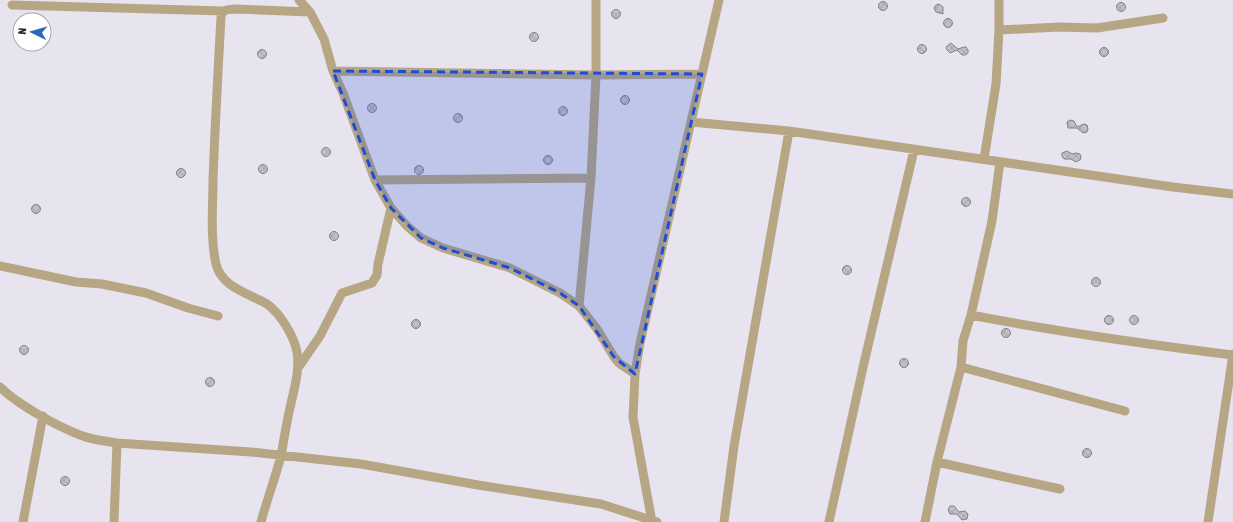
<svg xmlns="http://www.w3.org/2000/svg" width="1233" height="522" font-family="'Asap Condensed',sans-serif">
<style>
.building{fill:url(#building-cross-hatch);stroke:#838089}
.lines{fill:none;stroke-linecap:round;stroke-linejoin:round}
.street{stroke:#b7a684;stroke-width:9}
.marked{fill:#1d4ed8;fill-opacity:0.2;stroke:#1d4ed8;stroke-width:3;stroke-dasharray:8 5;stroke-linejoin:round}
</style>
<defs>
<pattern id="building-cross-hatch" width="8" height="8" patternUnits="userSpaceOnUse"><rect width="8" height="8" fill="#c2bec8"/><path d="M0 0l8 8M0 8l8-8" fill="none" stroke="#a6a3ac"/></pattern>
</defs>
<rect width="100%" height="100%" fill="#e8e4ef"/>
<!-- building -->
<path class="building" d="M878.5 6a4.5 4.5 0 1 1 9 0a4.5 4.5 0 1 1-9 0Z
M1116.5 7a4.5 4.5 0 1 1 9 0a4.5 4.5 0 1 1-9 0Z
M939 4 943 7V14L936 12 934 8 936 5Z
M611.5 14a4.5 4.5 0 1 1 9 0a4.5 4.5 0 1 1-9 0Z
M943.5 23a4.5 4.5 0 1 1 9 0a4.5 4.5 0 1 1-9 0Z
M529.5 37a4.5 4.5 0 1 1 9 0a4.5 4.5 0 1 1-9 0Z
M951 43 958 49 964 47H966L968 50V53L965 55H962L957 50 950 53 947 50 946 47Z
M917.5 49a4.5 4.5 0 1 1 9 0a4.5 4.5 0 1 1-9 0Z
M1099.5 52a4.5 4.5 0 1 1 9 0a4.5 4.5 0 1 1-9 0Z
M257.5 54a4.5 4.5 0 1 1 9 0a4.5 4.5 0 1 1-9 0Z
M620.5 100a4.5 4.5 0 1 1 9 0a4.5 4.5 0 1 1-9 0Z
M367.5 108a4.5 4.5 0 1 1 9 0a4.5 4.5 0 1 1-9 0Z
M558.5 111a4.5 4.5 0 1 1 9 0a4.5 4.5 0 1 1-9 0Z
M453.5 118a4.5 4.5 0 1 1 9 0a4.5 4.5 0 1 1-9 0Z
M1070 120 1074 121 1077 127 1084 124 1087 125 1088 129 1087 132 1083 133 1077 128H1068L1067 122Z
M321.5 152a4.5 4.5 0 1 1 9 0a4.5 4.5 0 1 1-9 0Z
M1067 151 1072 154 1076 153 1080 154 1081 157 1080 160 1076 162 1071 159H1064L1062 156V153Z
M543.5 160a4.5 4.5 0 1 1 9 0a4.5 4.5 0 1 1-9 0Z
M258.5 169a4.5 4.5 0 1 1 9 0a4.5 4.5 0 1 1-9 0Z
M414.5 170a4.5 4.5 0 1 1 9 0a4.5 4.5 0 1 1-9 0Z
M176.5 173a4.5 4.5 0 1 1 9 0a4.5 4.5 0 1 1-9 0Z
M961.5 202a4.5 4.5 0 1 1 9 0a4.5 4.5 0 1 1-9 0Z
M31.5 209a4.5 4.5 0 1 1 9 0a4.5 4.5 0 1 1-9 0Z
M329.5 236a4.5 4.5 0 1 1 9 0a4.5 4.5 0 1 1-9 0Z
M842.5 270a4.5 4.5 0 1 1 9 0a4.5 4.5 0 1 1-9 0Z
M1091.5 282a4.5 4.5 0 1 1 9 0a4.5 4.5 0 1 1-9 0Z
M1104.5 320a4.5 4.5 0 1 1 9 0a4.5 4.5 0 1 1-9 0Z
M1129.5 320a4.5 4.5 0 1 1 9 0a4.5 4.5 0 1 1-9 0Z
M411.5 324a4.5 4.5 0 1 1 9 0a4.5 4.5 0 1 1-9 0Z
M1001.5 333a4.5 4.5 0 1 1 9 0a4.5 4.5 0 1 1-9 0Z
M19.5 350a4.5 4.5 0 1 1 9 0a4.5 4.5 0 1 1-9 0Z
M899.5 363a4.5 4.5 0 1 1 9 0a4.5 4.5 0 1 1-9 0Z
M205.5 382a4.5 4.5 0 1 1 9 0a4.5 4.5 0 1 1-9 0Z
M1082.5 453a4.5 4.5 0 1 1 9 0a4.5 4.5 0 1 1-9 0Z
M60.5 481a4.5 4.5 0 1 1 9 0a4.5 4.5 0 1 1-9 0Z
M950 506H954L959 512 965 511 968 514 967 519 962 520 957 514H950L948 510Z"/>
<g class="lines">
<!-- street -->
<path class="street" d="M299 0 310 12 324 39 333 71 343 93 375 180 391 208 407 226 421 238 443 248 510 268 560 293 579 306 597 329 614 357 619 363 635 374
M12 5 224 11
M999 30 1059 27 1097 28 1163 18
M333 71 596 75 702 74
M691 122 789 131 1173 187 1233 194
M984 159 996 84 999 30V0
M375 180 591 178
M0 266 76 282 102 284 146 293 188 308 218 316
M579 306 591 178 596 75V0
M971 315C1058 332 1145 344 1233 355
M961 367 1125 411
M298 368 320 336 342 293 372 283 377 275 378 264 391 208
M0 387C18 405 57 426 80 435 92 440 105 441 117 443L251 452 361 464 478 485 601 504 657 522
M937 462 1060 489
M23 522 43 416
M114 522 117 443
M261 522C267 500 275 478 281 456 284 440 286 424 290 408 294 389 300 371 297 352 294 336 280 313 267 304 250 294 221 287 216 264 210 237 213 208 213 180 215 126 218 71 221 17 222 9 227 10 234 9L310 12
M652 522 633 417 635 374 640 343 719 0
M724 522 734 446 789 131
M829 522 864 363 914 150
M925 522 937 462 961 367 963 341 971 315 992 221 1000 162
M1208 522 1233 354"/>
</g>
<!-- marked area -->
<path class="marked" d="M333 71 702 74 635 374 614 357 579 306 560 293 510 268 443 248 421 238 391 208 375 180Z"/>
<!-- north arrow -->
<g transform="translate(32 32) rotate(275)"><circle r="19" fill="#ffffff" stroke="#a7a6a8"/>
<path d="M0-3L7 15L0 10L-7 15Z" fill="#266abb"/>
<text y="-6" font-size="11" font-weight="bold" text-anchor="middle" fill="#232125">N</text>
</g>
</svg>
